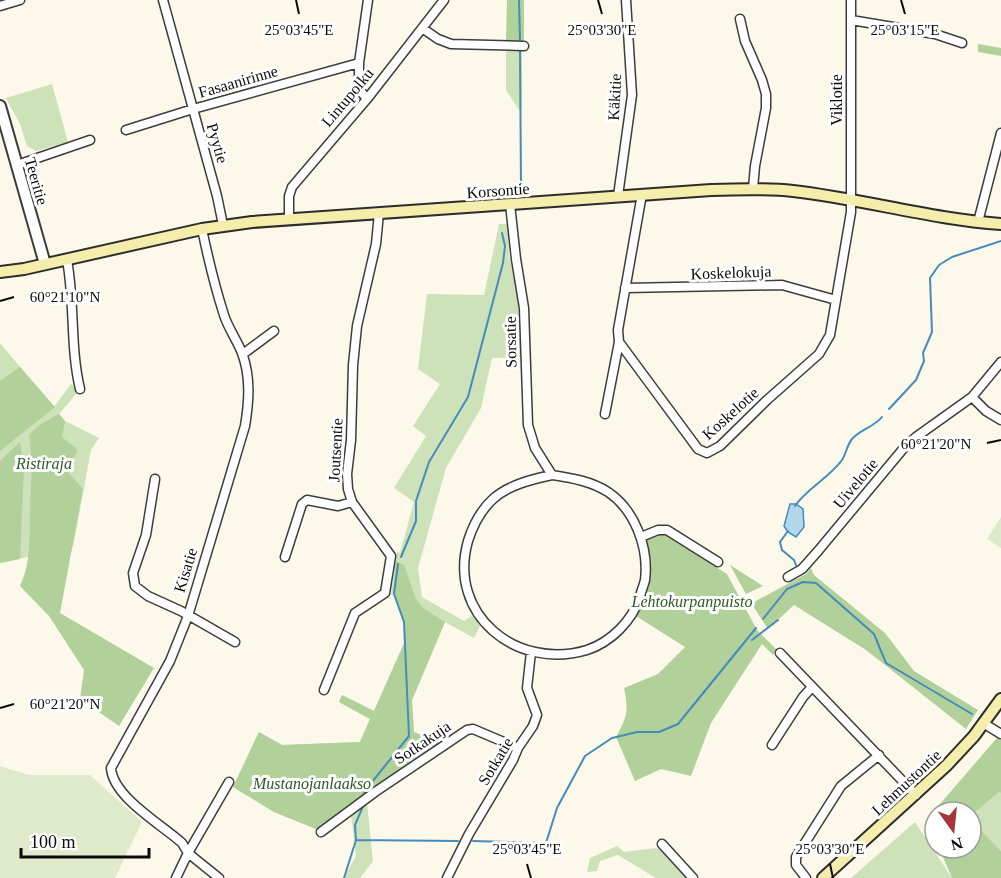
<svg xmlns="http://www.w3.org/2000/svg" width="1001" height="878" font-family="Georgia,serif">
<style>
.green{fill:#cde2b8}
.forest{fill:#b2d09a}
.pitch{fill:#deeac9}
.water{fill:#b5d7ed;stroke:#458bbb;stroke-width:1.5}
.lines{fill:none;stroke-linecap:round;stroke-linejoin:round}
.stream{stroke:#458bbb;stroke-width:2}
.minor-casing{stroke:#3d3d3d;stroke-width:11}
.tertiary-casing{stroke:#3d3d3d;stroke-width:14}
.secondary-casing{stroke:#2c2c2c;stroke-width:14}
.minor{stroke:#fff;stroke-width:8}
.tertiary{stroke:#fff;stroke-width:10}
.secondary{stroke:#f4edac;stroke-width:10}
.ticks{fill:none;stroke:#0a0a0a;stroke-width:2}
.labels{text-anchor:middle;stroke-width:6;stroke-linejoin:round;paint-order:stroke}
.street-label{font-size:16px;fill:#0a0a0a;stroke:#fff}
.park-label{font-size:16px;font-style:italic;fill:#2e5824;stroke:#fff}
.ticks-label{font-size:15px;text-anchor:middle;fill:#0a0a0a;stroke:#fff;stroke-width:6;stroke-linejoin:round;paint-order:stroke}
</style>
<rect width="100%" height="100%" fill="#fcf9ea"/>
<!-- green -->
<path class="green" d="M506 50H522V109L519 110 506 90Z
M52 84 68 142 36 151 27 146 20 124 6 98Z
M499 224H508L509 255 518 301 521 357 492 358 481 408 446 468 418 568 422 597 464 621 473 615 480 626 474 638 445 622 412 700 414 732 439 743 316 829 274 812 233 787 259 732 282 745 360 742 370 719 339 702 342 695 374 711 405 641 404 622 394 594 391 595 397 552 400 553 414 502 394 488 426 436 413 426 440 384 418 369 427 294 484 295Z
M0 343 54 407 71 384 77 389 76 394 59 414 65 421 99 438 91 450 73 547 0 563Z
M999 792 1001 793V851L971 820V816Z
M367 803 373 861 360 878H344L356 856 351 815Z
M915 822 952 878H851Z
M617 846 624 852 656 848 662 851 687 878H656L618 855 600 861 597 871 587 872 590 858Z"/>
<!-- forest -->
<path class="forest" d="M507 0H524V42H506Z
M978 44 1001 48V56L978 52Z
M20 367 55 407 0 451V381Z
M59 414 65 421 62 437 78 450 67 471 83 489 60 613 154 668 119 726 80 699 84 670 49 616 20 586C32 561 29 536 30 509 31 483 33 460 29 435L41 424Z
M20 442 24 468 20 559 0 563V461Z
M656 535H665L727 574 757 630 777 650 773 655 762 644 711 723 691 776 661 769 635 781 616 737C627 717 629 711 624 688L658 674 685 647 636 616 647 586 645 539Z
M396 561 404 565 416 599 423 608 445 622 412 700 414 732 439 743 316 829 274 812 233 787 259 732 282 745 360 742 370 719 339 702 342 695 374 711 405 641 404 622 393 593Z
M730 565 763 586 746 594Z
M811 568 814 575 885 633 914 671 978 710 966 729 866 650 794 605 768 629 753 606 754 602 806 574Z
M997 738 1001 740V793L999 792 971 816V812H935V838L930 828 933 812Z
M971 820 1001 851V878H952L939 848H971Z"/>
<!-- pitch -->
<path class="pitch" d="M1001 517V548L987 539Z
M0 766 29 775H90L142 822 115 878H0Z"/>
<!-- water -->
<path class="water" d="M790 504H796L803 509 804 527 796 537 788 532 784 526Z"/>
<g class="lines">
<!-- stream -->
<path class="stream" d="M519 0 520 40
M520 50 521 185
M889 409 916 380 924 361 923 353 932 332 930 278 939 265 952 257 1001 241
M795 506C806 489 829 478 842 460 846 454 847 445 852 439 859 430 874 427 882 417
M788 531 780 542 782 550 794 560 796 565
M401 557 416 521V501L429 462 468 397 503 263 505 246 502 233
M763 619 787 589 803 582 816 583 874 634 886 663 972 714
M752 640 778 620
M364 792 409 736 404 622 394 594 398 564
M356 840 458 841
M473 841 546 843 557 808 585 756 612 738 637 732H659L678 724 756 628
M344 878 356 840 355 825 364 804"/>
<defs>
<path id="minor" d="M163 0 217 196 223 225
M0 6 20 0
M740 19 745 41 762 80 766 94V108L755 166 753 188
M851 20 935 34 962 43
M422 28 438 39 451 44 524 46
M367 99 359 89V63L368 0
M126 130 193 109 359 63
M17 165 90 140
M642 194 618 330 619 342 698 449 707 453 720 446 767 400 819 354 830 335 851 212V0
M618 196 632 95 626 0
M510 204 516 259 524 308 528 425 535 448 552 475C533 479 508 485 493 499 481 510 473 525 468 541 447 615 517 671 587 650 611 642 632 621 640 597 641 591 644 585 645 580 649 548 635 510 608 492 591 481 571 478 552 475
M289 219V196L292 187 367 99 444 0
M978 222 1001 133
M67 260C75 303 70 347 80 389
M625 288 782 285 836 300
M243 354 274 331
M972 397 986 411 1001 420
M605 414 619 342
M155 479 146 535 133 573 135 586 148 596 181 611 235 642
M641 537 658 530H667L718 562
M285 557 302 504 307 500 338 506 352 502
M788 577 802 569 818 551 903 449 916 437 972 397 1001 362
M780 653 916 795
M324 690 355 613 385 593 391 556 352 502 348 489 347 474 351 440 353 365 357 326 376 244 379 213
M983 723 1001 734
M772 745 803 697 812 687
M321 832 375 792 467 730 473 729 518 748
M662 844 693 878
M176 878 188 853 182 843C161 824 113 797 111 768L170 661 188 616 245 426C249 402 251 377 242 353 237 340 228 328 224 315 215 287 208 258 202 229
M219 878 188 853 229 782
M447 878 469 834 513 760 518 748 533 726 537 715 527 688 531 652
M806 878 796 865V857L841 786 879 755"/>
<path id="tertiary" d="M0 106 45 264"/>
<path id="secondary" d="M0 272 24 269 202 229 252 222 711 190C739 189 766 188 793 191 863 199 931 219 1001 224
M823 878 947 765 974 736 1001 699"/>
</defs>
<!-- minor casing -->
<use href="#minor" class="minor-casing"/>
<!-- tertiary casing -->
<use href="#tertiary" class="tertiary-casing"/>
<!-- secondary casing -->
<use href="#secondary" class="secondary-casing"/>
<!-- minor -->
<use href="#minor" class="minor"/>
<!-- tertiary -->
<use href="#tertiary" class="tertiary"/>
<!-- secondary -->
<use href="#secondary" class="secondary"/>
</g>
<!-- ticks -->
<path class="ticks" d="M296 0 299 14M598 0 602 14M901 0 905 14M0 301 14 297M987 443 1001 440M0 708 14 704M527 864 531 878M830 864 833 878"/>
<g class="labels">
<!-- street labels -->
<g class="street-label">
<text transform="translate(238 81) rotate(-16)" y="6">Fasaanirinne</text>
<text transform="translate(347 97) rotate(-50)" y="6">Lintupolku</text>
<text transform="translate(614 97) rotate(-87)" y="6">Käkitie</text>
<text transform="translate(836 100) rotate(-90)" y="6">Viklotie</text>
<text transform="translate(218 143) rotate(74)" y="6">Pyytie</text>
<text transform="translate(37 181) rotate(74)" y="6">Teeritie</text>
<text transform="translate(498 190) rotate(-4)" y="6">Korsontie</text>
<text transform="translate(731 272) rotate(-2)" y="6">Koskelokuja</text>
<text transform="translate(510 342) rotate(-91)" y="6">Sorsatie</text>
<text transform="translate(730 413) rotate(-42)" y="6">Koskelotie</text>
<text transform="translate(335 450) rotate(-87)" y="6">Joutsentie</text>
<text transform="translate(855 483) rotate(-50)" y="6">Uivelotie</text>
<text transform="translate(185 570) rotate(-73)" y="6">Kisatie</text>
<text transform="translate(422 742) rotate(-34)" y="6">Sotkakuja</text>
<text transform="translate(495 761) rotate(-59)" y="6">Sotkatie</text>
<text transform="translate(906 782) rotate(-43)" y="6">Lehmustontie</text>
</g>
<!-- park labels -->
<g class="park-label">
<text x="44" y="469">Ristiraja</text>
<text x="692" y="607">Lehtokurpanpuisto</text>
<text x="312" y="789">Mustanojanlaakso</text>
</g>
</g>
<g class="ticks-label">
<text x="299" y="35">25°03'45"E</text>
<text x="602" y="35">25°03'30"E</text>
<text x="905" y="35">25°03'15"E</text>
<text x="65" y="302">60°21'10"N</text>
<text x="936" y="449">60°21'20"N</text>
<text x="65" y="709">60°21'20"N</text>
<text x="527" y="854">25°03'45"E</text>
<text x="830" y="854">25°03'30"E</text>
</g>
<!-- north arrow -->
<g transform="translate(953 830) rotate(165)"><circle r="28" fill="#ffffff" stroke="#9d9d9d" stroke-width="1.5"/>
<path d="M0-4.5L10 22L0 15L-10 22Z" fill="#a73539"/>
<text y="-9" font-size="16" font-weight="bold" text-anchor="middle" fill="#0a0a0a">N</text>
</g>
<!-- scale -->
<path d="M21 848v9h128v-9" fill="none" stroke="#0a0a0a" stroke-width="3"/>
<text x="30" y="848" font-size="18" fill="#0a0a0a" stroke="#ffffff" stroke-width="4.5" paint-order="stroke">100 m</text>
</svg>
